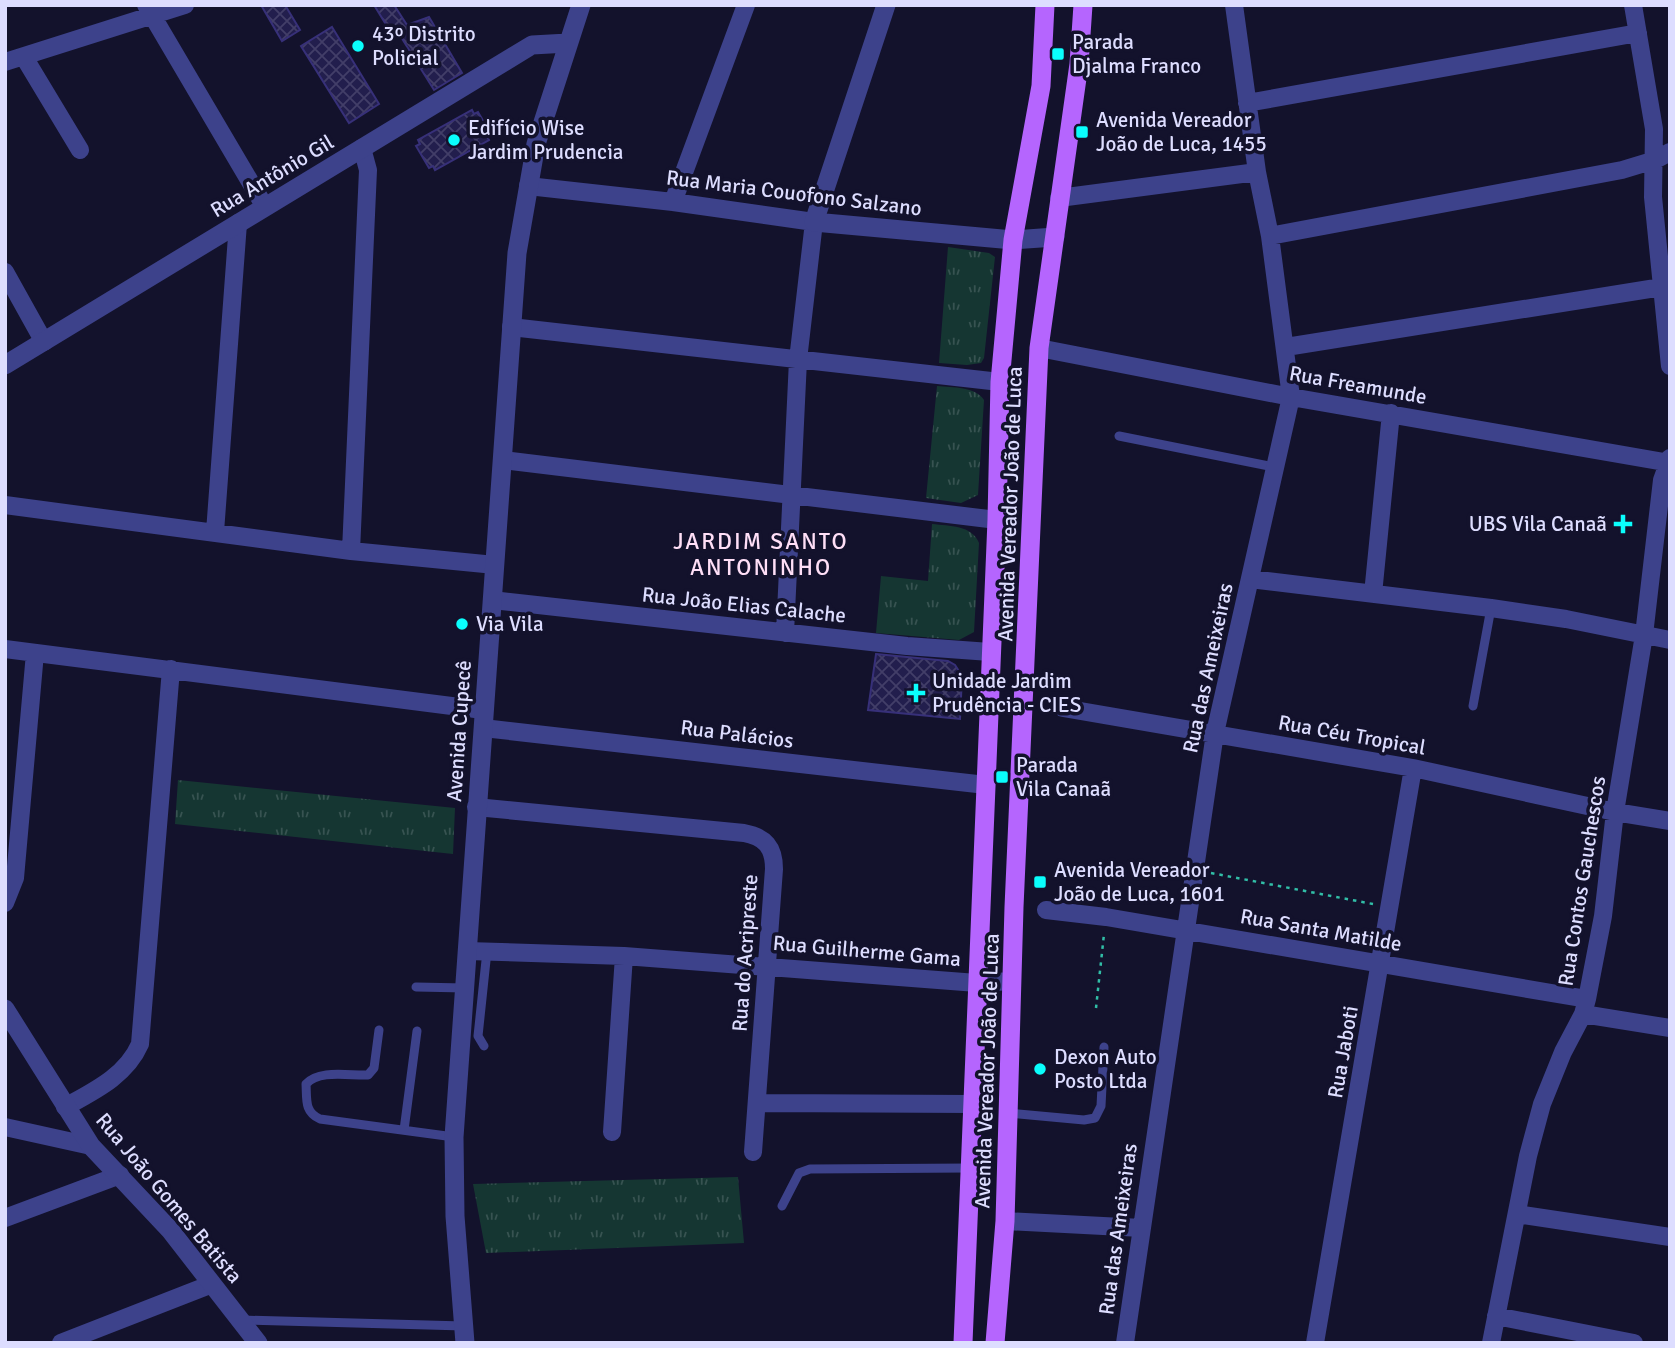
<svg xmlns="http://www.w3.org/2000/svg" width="1675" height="1348" font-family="Signika,sans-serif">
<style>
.grass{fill:url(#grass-tufts)}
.building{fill:url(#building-cross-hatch);stroke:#373079;stroke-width:2}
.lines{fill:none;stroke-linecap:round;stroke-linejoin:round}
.path{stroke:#31bea7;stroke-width:2.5;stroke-dasharray:3.5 5;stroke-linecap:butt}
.service{stroke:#3d428b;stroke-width:9}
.minor{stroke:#3d428b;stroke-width:18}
.tertiary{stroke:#3d428b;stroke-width:19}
.primary{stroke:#b565fe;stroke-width:19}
.poi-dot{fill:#0afefd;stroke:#13122c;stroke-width:2.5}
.labels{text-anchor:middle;stroke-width:7;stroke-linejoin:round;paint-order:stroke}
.poi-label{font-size:21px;fill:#ddf;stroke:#13122c;text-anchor:start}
.street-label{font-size:21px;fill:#ddf;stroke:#13122c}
.neighbourhood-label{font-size:23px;letter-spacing:2px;fill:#ffdff7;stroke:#13122c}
</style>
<defs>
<pattern id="grass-tufts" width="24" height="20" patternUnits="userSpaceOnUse" patternTransform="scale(1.75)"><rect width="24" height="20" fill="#153632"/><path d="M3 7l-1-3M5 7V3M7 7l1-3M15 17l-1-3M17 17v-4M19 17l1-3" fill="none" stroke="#375351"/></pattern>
<pattern id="building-cross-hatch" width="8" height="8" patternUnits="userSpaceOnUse" patternTransform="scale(1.75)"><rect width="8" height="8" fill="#221e4d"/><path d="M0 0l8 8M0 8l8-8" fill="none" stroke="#423e68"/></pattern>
</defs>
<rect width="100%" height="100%" fill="#13122c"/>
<!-- grass -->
<path class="grass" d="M948 247 989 253 995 257 984 358 981 363 967 365 939 363Z
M937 386C953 388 975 386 984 400L978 495 961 503 926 498Z
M932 524C949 526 972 525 979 543L974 632 959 640 876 633 881 576 928 581Z
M178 780 455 808 453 854 175 824Z
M738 1177 744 1243 486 1253 473 1184Z"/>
<!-- building -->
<path class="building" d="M261 5H285L300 30 282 41Z
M374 5H394L407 25 429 17 462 73 434 90 396 29 400 28 390 31Z
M332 27 379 104 349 123 301 46Z
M472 110 474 114 478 112 491 134 487 136 489 140 435 170 433 166 429 168 416 146 420 144 418 140Z
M876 654 948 661 955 665 962 676 960 719 868 710Z"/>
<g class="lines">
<!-- path -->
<path class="path" d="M1211 873 1373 904
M1096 1008 1104 934"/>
<!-- service -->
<path class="service" d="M1119 436 1274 467
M1473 706 1491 608
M416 987 465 988
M379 1030 374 1068 368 1075C350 1076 319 1069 306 1084 307 1099 304 1112 320 1119L454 1137
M484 1046 478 1036 487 951
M1008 1113 1084 1120 1095 1118 1101 1106 1104 1047
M404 1130 417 1031
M782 1206 799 1173 810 1169 970 1168
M242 1320 464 1326"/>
<!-- minor -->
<path class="minor" d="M146 5 265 207
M1633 5 1654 129 1653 197 1670 366
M24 57 80 150
M5 62 185 5
M1247 103 1638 33
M528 186 673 202 814 222 798 360 785 633
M1059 198 1257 172
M673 202 746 5
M1270 236 1622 170 1655 160 1670 152
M5 272 44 342
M511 327 1000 382
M1286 347 1662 287
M1039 348 1291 397 1670 463
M503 460 997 520
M5 505 351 551 495 565
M215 532 238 223
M351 551 368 170 362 148
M1250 579 1491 608 1566 619 1670 640
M1373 594 1391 413
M492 600 907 646 990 652
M5 649 483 710
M1063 708 1413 768 1615 812 1670 821
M483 728 986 785
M476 807 744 833C765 837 774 847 774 869L753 1152
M5 903 15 878 35 653
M1046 910 1106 917 1587 999
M467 951 624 956 977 983 1012 981
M1583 1014 1670 1028
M758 1103 973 1104
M65 1107C94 1091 126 1076 140 1044L171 669
M5 1127 91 1146
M612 1132 624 956
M1517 1214 1670 1237
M5 1218 120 1175
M1005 1221 1142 1228
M1496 1316 1634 1343
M61 1343 212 1284
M1125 1343 1215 733 1291 397 1270 236 1257 172 1234 5
M1315 1343 1413 768
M1491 1343 1528 1156 1542 1104 1563 1052 1583 1014 1587 999 1603 916 1615 812 1644 635 1662 480 1670 458"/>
<!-- tertiary -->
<path class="tertiary" d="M886 5 814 222 1013 240 1055 237
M5 365 532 45 568 43
M5 1009 91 1146 170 1230 258 1343
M465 1343 455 1216 454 1137 517 253 536 144 581 5"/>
<!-- primary -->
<path class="primary" d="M963 1343 997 520 1000 382 1013 240 1041 86 1045 5
M995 1343 1005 1221 1014 907 1039 348 1079 64 1083 5"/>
</g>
<!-- markers -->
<g class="poi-dot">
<circle cx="358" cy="46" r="7"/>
<rect x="1051" y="47" width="14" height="14" rx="3.5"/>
<rect x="1075" y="125" width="14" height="14" rx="3.5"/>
<circle cx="454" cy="140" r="7"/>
<path d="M1619.5 513.5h7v7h7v7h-7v7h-7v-7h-7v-7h7z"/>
<circle cx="462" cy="624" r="7"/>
<path d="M912.5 682.5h7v7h7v7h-7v7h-7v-7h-7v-7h7z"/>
<rect x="995" y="770" width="14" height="14" rx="3.5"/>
<rect x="1033" y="875" width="14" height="14" rx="3.5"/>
<circle cx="1040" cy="1069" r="7"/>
</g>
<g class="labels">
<!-- poi labels -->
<g class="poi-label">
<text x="372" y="41">43º Distrito<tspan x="372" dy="24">Policial</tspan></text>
<text x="1072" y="49">Parada<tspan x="1072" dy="24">Djalma Franco</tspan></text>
<text x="1096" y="127">Avenida Vereador<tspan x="1096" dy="24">João de Luca, 1455</tspan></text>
<text x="468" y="135">Edifício Wise<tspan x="468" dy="24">Jardim Prudencia</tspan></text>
<text x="1607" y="531" text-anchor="end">UBS Vila Canaã</text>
<text x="476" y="631">Via Vila</text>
<text x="932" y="688">Unidade Jardim<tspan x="932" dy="24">Prudência - CIES</tspan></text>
<text x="1016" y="772">Parada<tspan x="1016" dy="24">Vila Canaã</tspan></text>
<text x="1054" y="877">Avenida Vereador<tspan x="1054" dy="24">João de Luca, 1601</tspan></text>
<text x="1054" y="1064">Dexon Auto<tspan x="1054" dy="24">Posto Ltda</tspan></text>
</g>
<!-- street labels -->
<g class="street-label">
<text transform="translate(272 176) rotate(-31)" y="7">Rua Antônio Gil</text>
<text transform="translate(794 193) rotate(7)" y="7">Rua Maria Couofono Salzano</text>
<text transform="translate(1358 385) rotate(10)" y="7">Rua Freamunde</text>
<text transform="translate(1010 504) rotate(-88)" y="7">Avenida Vereador João de Luca</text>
<text transform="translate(744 605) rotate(6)" y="7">Rua João Elias Calache</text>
<text transform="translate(1208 668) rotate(-78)" y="7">Rua das Ameixeiras</text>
<text transform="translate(459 731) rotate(-86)" y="7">Avenida Cupecê</text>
<text transform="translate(737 734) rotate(7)" y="7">Rua Palácios</text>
<text transform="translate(1352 735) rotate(10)" y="7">Rua Céu Tropical</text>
<text transform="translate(1582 881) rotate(-81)" y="7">Rua Contos Gauchescos</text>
<text transform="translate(1321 930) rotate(10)" y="7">Rua Santa Matilde</text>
<text transform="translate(867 951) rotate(5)" y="7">Rua Guilherme Gama</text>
<text transform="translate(745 953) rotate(-86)" y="7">Rua do Acripreste</text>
<text transform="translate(1343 1052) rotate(-80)" y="7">Rua Jaboti</text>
<text transform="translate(987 1071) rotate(-88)" y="7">Avenida Vereador João de Luca</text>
<text transform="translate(169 1198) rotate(50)" y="7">Rua João Gomes Batista</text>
<text transform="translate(1118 1229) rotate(-82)" y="7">Rua das Ameixeiras</text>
</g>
<!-- neighbourhood labels -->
<g class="neighbourhood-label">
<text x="761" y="549">JARDIM SANTO<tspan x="761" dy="26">ANTONINHO</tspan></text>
</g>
</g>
<!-- border -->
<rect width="1675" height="1348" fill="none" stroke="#ddddff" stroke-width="14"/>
</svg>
